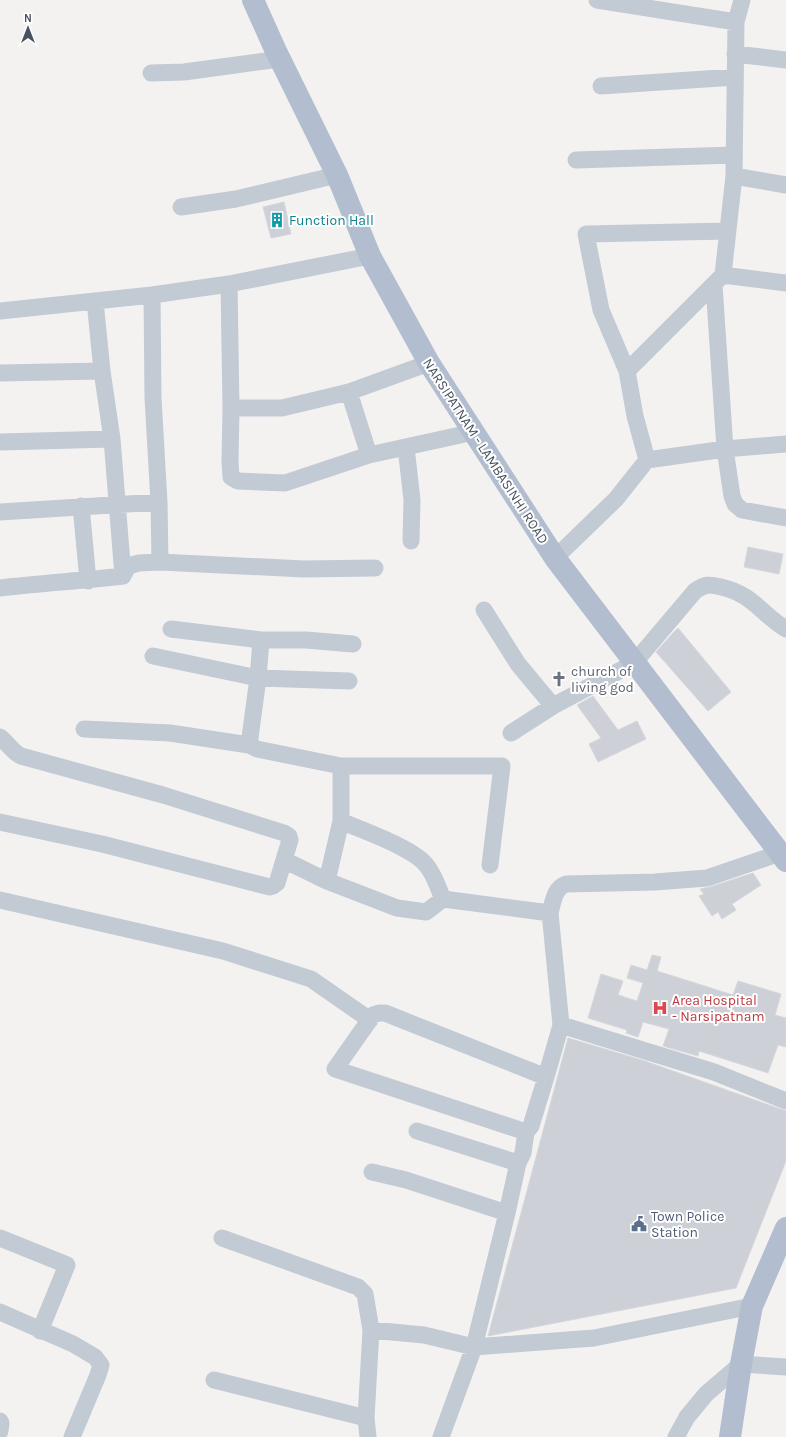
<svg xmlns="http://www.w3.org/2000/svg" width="786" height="1437" font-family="Karla,sans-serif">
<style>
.building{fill:#cdd0d7;stroke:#d6d7dc}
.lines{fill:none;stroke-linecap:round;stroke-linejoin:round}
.minor{stroke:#c2cad3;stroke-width:17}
.major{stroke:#b2becf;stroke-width:22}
.labels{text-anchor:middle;stroke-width:4;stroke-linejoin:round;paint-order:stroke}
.culture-label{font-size:14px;fill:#0d838f;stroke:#fff;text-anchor:start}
.street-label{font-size:14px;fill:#49535f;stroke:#fff}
.worship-label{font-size:14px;fill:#5b616d;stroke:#fff;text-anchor:start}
.health-label{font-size:14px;fill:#be3a42;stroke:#fff;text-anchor:start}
.service-label{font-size:14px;fill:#4e5e75;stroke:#fff;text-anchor:start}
</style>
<rect width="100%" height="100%" fill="#f4f2f1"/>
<!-- building -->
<path class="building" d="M284 202 291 234 271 238 263 207Z
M748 547 783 554 779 574 744 567Z
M678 628 731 692 708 711 656 652 672 634Z
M593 696 618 730 637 721 646 739 598 762 589 744 601 738 577 705Z
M753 873 761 885 732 904 736 910 722 919 718 912 712 916 699 896 704 894 700 889 710 887Z
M652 955 661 957 657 971 733 995 738 981 781 994 775 1015 786 1018V1047L778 1045 768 1073 699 1051 698 1056 663 1046 669 1029 643 1022 638 1037 626 1033 627 1030 588 1018 601 974 623 981 618 995 637 1001 643 983 627 978 631 965 647 970Z
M568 1038 645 1061 786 1111V1161L736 1288 488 1336Z"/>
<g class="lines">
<!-- minor -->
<path class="minor" d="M597 0 736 22
M735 54 786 60
M151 73 184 72 280 59
M601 86 735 77
M576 160 734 155
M734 176 786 185
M181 207 236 199 337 175
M723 275 786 283
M229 284 231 408 230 462 231 477 238 481 285 483 369 455 474 432
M714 285 725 449 732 496 735 504 742 510 786 518
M152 295 153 398 159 502 160 562
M0 311 152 295 229 284 370 256
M627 371 601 310 586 234 728 231
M0 373 102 371
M349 392 369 455
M231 408H282L349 392 429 363
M0 442 112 439 102 371 95 301
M406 447 412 500 411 541
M647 460 725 449 786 444
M81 506 88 581
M0 512 159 502
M555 558 616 499 647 460 635 416 627 371 723 275 734 176 736 22 742 0
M123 576 128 566 139 563 160 562 304 569 375 568
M0 588C41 583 82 581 123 576L112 439
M484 610 518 664 553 706
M171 629 261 640H306L353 644
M153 656 258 678 349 681
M84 729 170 733 249 745 257 749 341 766H502L490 865
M511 733 553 706 634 663 695 591C705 584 709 584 721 587 753 594 761 614 786 629
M0 737C8 743 12 752 21 756L163 795 284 833 289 836 290 840 277 883 273 886 270 887 102 844 0 822
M249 745 258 678 261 640
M341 821C363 831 414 848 427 866 435 876 438 888 443 899
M284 860 327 881 397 908 426 912 443 899 550 913C553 903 554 888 566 884L655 882 707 878 780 853
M327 881 341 821V766
M0 900 223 951 311 979 370 1020
M561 1025 714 1072 786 1101
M417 1131 518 1163
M526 1132 335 1069 373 1015 379 1013H385L546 1077 561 1025 550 913
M372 1172 406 1180 507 1213
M0 1238 67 1265 40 1331
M222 1238 358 1287 365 1294 371 1330 366 1418 368 1437
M0 1312 73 1344 95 1357 101 1365 98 1375 72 1437
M371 1330 424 1335 474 1347 594 1338 752 1306
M214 1380 366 1418
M0 1421 1 1423 0 1431
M441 1437 474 1347 507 1213 518 1163 523 1153 526 1132 531 1126 546 1077
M676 1437 687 1417 706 1394 741 1364 786 1367"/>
<!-- major -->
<path class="major" d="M253 0 275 49 337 175 370 256 429 363 555 558 786 861
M730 1437 741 1364 752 1306 786 1228"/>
</g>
<!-- icons -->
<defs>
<symbol id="building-bare" viewBox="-9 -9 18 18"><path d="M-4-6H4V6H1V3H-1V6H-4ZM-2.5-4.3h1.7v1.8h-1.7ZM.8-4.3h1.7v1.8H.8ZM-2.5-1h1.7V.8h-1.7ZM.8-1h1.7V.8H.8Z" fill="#0f9aa8" stroke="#fff" stroke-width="2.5" paint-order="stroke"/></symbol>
<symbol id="church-bare" viewBox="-9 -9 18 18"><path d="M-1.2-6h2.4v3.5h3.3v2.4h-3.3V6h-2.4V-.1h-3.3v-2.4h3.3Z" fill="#6b7280" stroke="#fff" stroke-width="2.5" paint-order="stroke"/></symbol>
<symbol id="hospital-bare" viewBox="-9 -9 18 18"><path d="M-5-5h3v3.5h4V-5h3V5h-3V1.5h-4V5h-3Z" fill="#e0444e" stroke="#fff" stroke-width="2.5" paint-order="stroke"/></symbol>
<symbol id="civic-bare" viewBox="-9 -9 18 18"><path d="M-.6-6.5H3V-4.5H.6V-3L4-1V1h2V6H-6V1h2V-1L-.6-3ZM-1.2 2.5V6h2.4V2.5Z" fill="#5c6f8a" stroke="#fff" stroke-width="2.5" paint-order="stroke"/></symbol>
</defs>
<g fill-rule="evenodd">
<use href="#building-bare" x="266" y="209" width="22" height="22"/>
<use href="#church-bare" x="548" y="668" width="22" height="22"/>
<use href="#hospital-bare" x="649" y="997" width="22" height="22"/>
<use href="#civic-bare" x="628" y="1213" width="22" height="22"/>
</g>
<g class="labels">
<!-- culture labels -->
<g class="culture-label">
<text x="289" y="225">Function Hall</text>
</g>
<!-- street labels -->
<g class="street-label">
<text transform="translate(486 451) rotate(57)" y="5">NARSIPATNAM - LAMBASINHI ROAD</text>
</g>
<!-- worship labels -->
<g class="worship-label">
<text x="571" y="676">church of<tspan x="571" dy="16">living god</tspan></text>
</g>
<!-- health labels -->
<g class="health-label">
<text x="672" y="1005">Area Hospital<tspan x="672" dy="16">- Narsipatnam</tspan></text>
</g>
<!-- service labels -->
<g class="service-label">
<text x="651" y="1221">Town Police<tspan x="651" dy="16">Station</tspan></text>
</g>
</g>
<!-- north arrow -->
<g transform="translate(28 28)" stroke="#ffffff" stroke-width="3" paint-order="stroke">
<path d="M0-3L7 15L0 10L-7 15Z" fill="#49535f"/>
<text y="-6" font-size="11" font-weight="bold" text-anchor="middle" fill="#49535f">N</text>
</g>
</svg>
